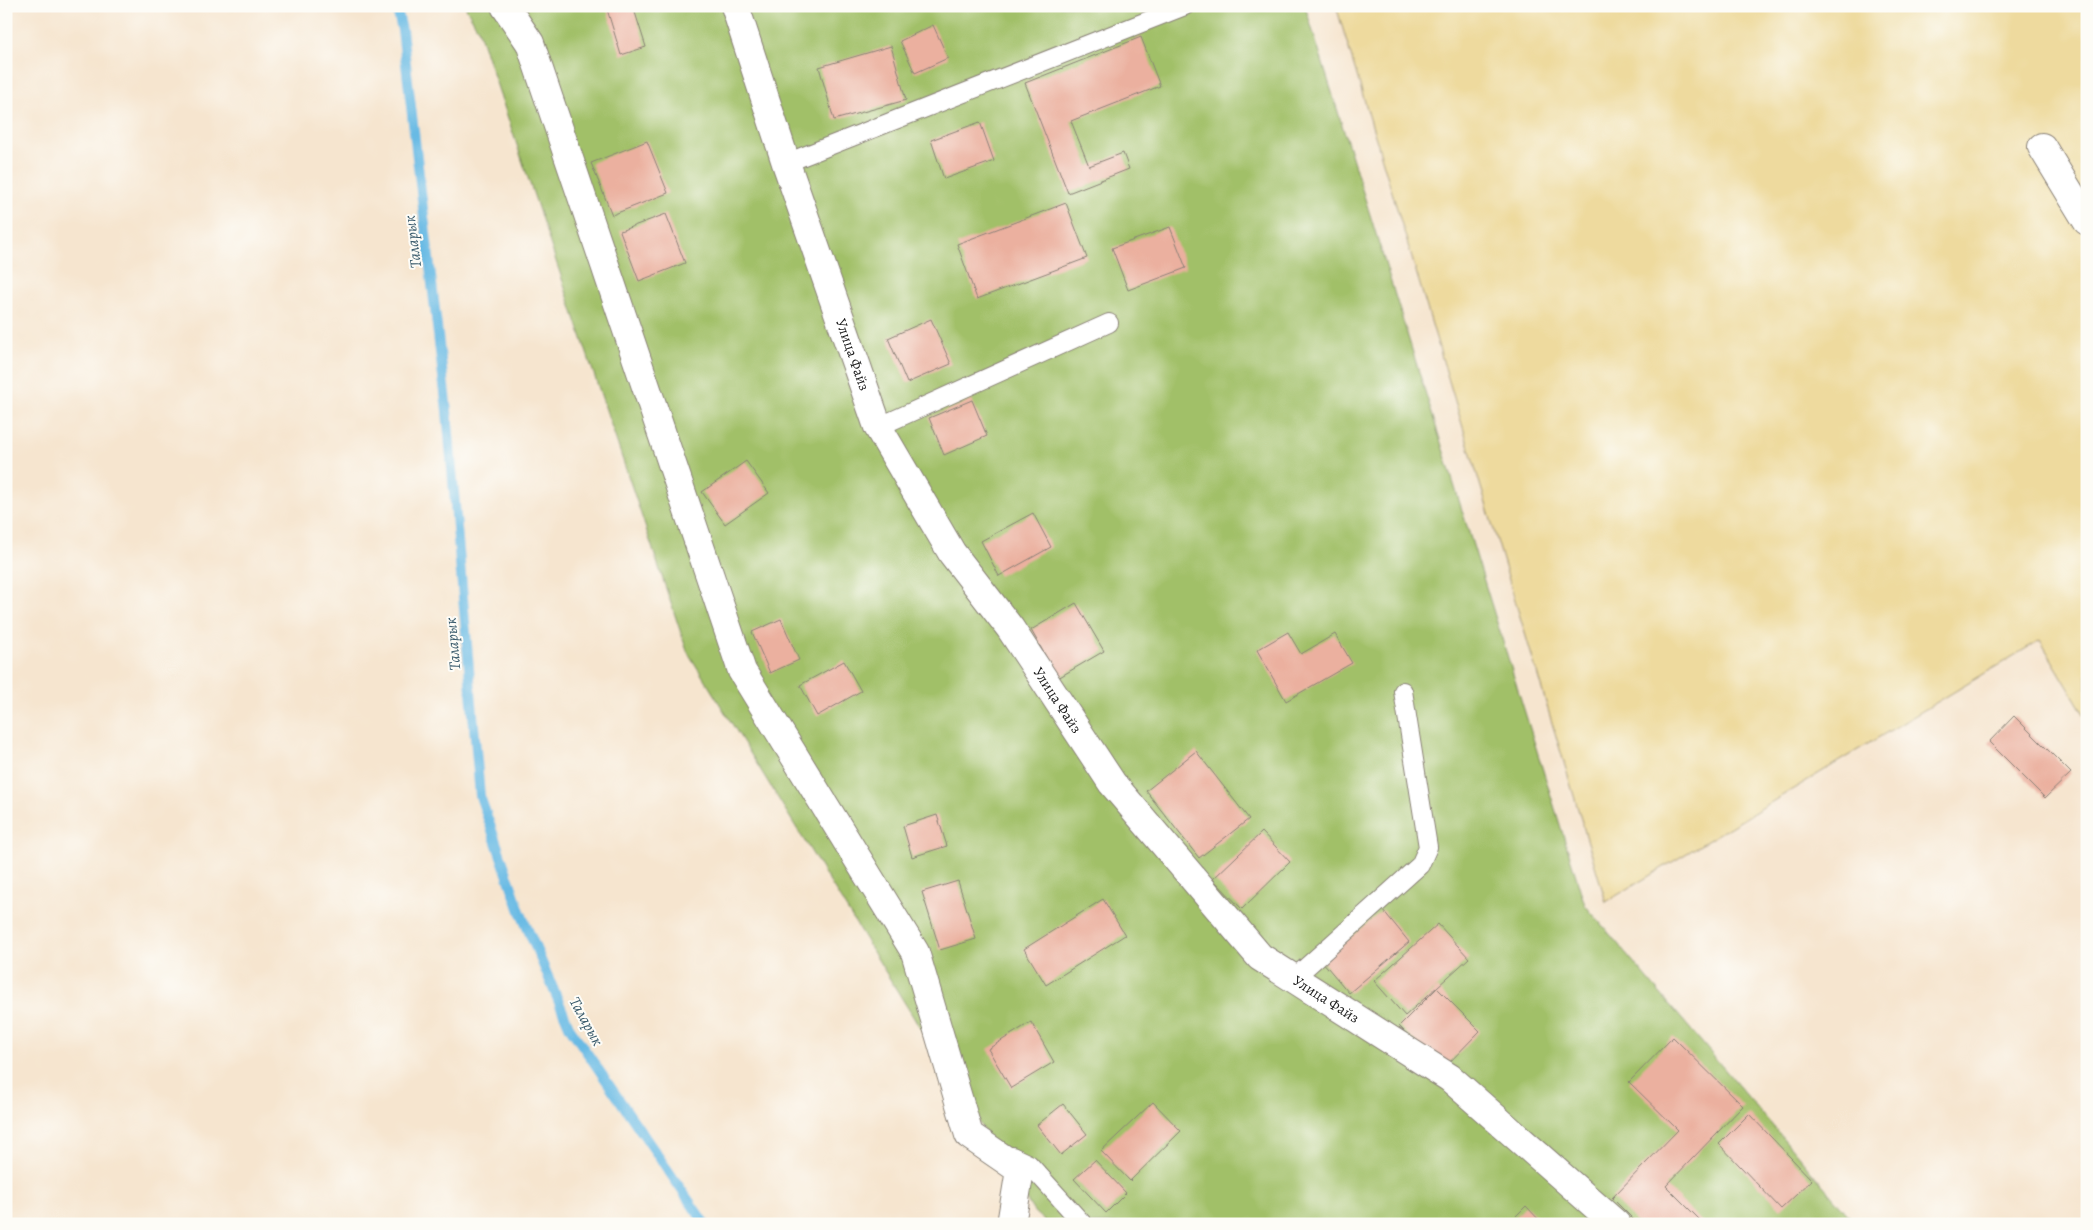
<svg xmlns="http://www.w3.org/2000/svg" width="2093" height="1230" font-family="Alegreya,serif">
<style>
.green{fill:#a1c068;stroke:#5e6e42}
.sand{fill:#eeda9e;stroke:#857b5d}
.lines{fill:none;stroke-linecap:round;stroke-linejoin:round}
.stream{stroke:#68bae4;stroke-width:10}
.building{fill:#ebb09f}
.lane-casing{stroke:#898076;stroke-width:20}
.street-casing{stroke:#898076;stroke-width:30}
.lane{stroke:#fff;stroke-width:18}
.street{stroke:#fff;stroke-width:28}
.labels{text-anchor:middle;stroke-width:4;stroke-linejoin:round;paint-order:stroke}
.street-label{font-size:15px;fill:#1c1c1c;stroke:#fdfcf7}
.water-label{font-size:16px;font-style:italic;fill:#3a5b6c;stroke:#fdfcf7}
</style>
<rect width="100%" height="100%" fill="#fdfcf7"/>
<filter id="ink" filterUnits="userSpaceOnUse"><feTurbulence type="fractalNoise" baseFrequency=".02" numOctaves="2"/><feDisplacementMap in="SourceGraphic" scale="10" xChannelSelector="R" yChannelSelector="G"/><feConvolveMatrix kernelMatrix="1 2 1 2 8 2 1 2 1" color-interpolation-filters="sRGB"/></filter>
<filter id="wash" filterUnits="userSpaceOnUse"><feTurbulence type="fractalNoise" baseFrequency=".0096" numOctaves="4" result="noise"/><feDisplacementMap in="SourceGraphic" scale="20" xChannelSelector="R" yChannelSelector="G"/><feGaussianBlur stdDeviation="1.12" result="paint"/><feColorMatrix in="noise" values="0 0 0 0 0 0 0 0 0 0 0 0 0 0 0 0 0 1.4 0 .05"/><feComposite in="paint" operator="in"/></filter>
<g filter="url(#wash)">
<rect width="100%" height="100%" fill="#f6e5cf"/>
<!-- green -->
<path class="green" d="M465 6H1305L1585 905 1856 1224H1048L1034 1212 687 651 478 29Z"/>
<!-- sand -->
<path class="sand" d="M1336 6H2087V719L2040 640 1606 902Z"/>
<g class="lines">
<!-- stream -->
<path class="stream" d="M396 6 402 30 447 411 480 796 520 911 570 1028 705 1224"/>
</g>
<g id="blocks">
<!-- building -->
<path class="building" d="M606 6H633L646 47 621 55Z
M933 25 948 58 915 73 900 41Z
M1141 37 1160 86 1071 121 1089 166 1123 153 1129 169 1068 193 1025 83Z
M891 46 906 100 834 120 819 67Z
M980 122 994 161 944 179 931 140Z
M647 141 668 193 612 215 591 163Z
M1066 203 1087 258 977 299 957 244Z
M666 214 685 263 639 281 620 231Z
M1170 227 1186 268 1128 290 1112 248Z
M931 319 951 364 907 383 888 338Z
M972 400 987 436 944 455 929 418Z
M746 461 769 493 725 524 702 492Z
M1033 513 1051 547 999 576 981 541Z
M1076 603 1104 651 1058 678 1031 630Z
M781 619 799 660 770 673 752 632Z
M1288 632 1301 654 1335 634 1352 663 1286 701 1257 650Z
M844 661 861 691 817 716 800 685Z
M2014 716 2071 773 2045 798 1989 742Z
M1196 751 1249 819 1199 858 1146 791Z
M937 815 947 846 912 857 903 826Z
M1262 832 1290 862 1242 909 1213 879Z
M958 881 976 939 940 950 922 892Z
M1103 899 1125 935 1046 985 1024 949Z
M1383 910 1409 942 1349 993 1322 961Z
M1438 924 1469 958 1405 1016 1374 981Z
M1437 988 1480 1031 1443 1069 1399 1026Z
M1031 1022 1054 1062 1011 1088 988 1049Z
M1673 1037 1743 1106 1666 1186 1704 1224H1638L1612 1198 1678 1130 1629 1082Z
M1153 1102 1181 1131 1130 1181 1101 1151Z
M1063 1104 1087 1134 1061 1155 1037 1125Z
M1749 1114 1812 1180 1781 1209 1719 1144Z
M1095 1160 1126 1193 1106 1213 1074 1179Z
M1526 1206 1542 1223 1541 1224H1508Z"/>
</g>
</g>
<g filter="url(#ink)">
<use href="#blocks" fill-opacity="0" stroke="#898076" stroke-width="1"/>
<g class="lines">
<defs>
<path id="lane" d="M786 163 1185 6
M878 427 1109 323
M1293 979 1420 865 1428 847 1403 691
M1012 1156 1029 1164 1083 1224"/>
<g id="street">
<path d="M505 6 530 43 742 671 915 952 969 1135 1020 1170 1011 1224"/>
<path id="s1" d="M735 6 786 163 878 427 952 553 1010 628 1112 783 1260 957 1450 1078 1616 1224"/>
<path d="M2042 147 2087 221"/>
</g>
</defs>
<!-- lane casing -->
<use href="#lane" class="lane-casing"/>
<!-- street casing -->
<use href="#street" class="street-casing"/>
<!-- lane -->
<use href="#lane" class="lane"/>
<!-- street -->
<use href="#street" class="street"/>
</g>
</g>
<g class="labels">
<!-- street labels -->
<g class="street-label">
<text dy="5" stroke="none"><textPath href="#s1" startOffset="368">Улица Файз</textPath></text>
<text dy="5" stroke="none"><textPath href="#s1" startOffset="772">Улица Файз</textPath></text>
<text dy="5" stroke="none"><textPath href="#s1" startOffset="1178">Улица Файз</textPath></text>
</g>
<!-- water labels -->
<g class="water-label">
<text transform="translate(412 242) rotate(-97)" y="6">Таларык</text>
<text transform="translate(452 644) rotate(-95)" y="6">Таларык</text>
<text transform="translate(587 1021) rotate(61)" y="6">Таларык</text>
</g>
</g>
<!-- margin -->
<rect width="2093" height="1230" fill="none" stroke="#fdfcf7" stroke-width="25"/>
</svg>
